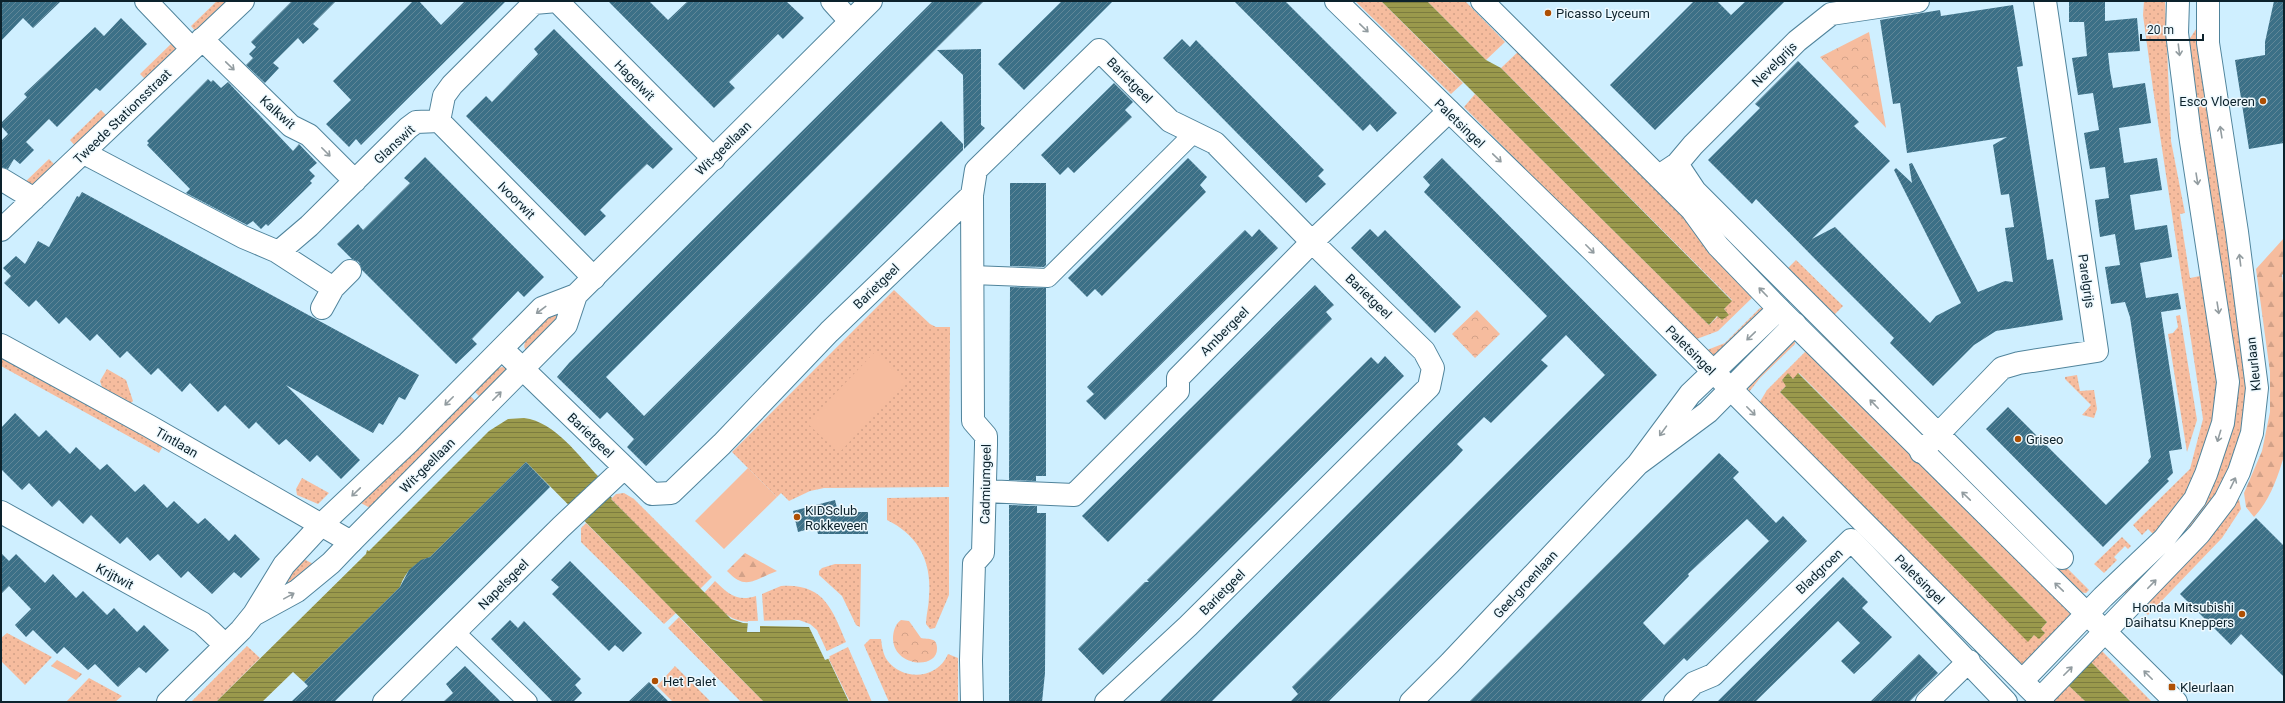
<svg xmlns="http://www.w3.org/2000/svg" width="2285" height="703" font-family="Roboto,sans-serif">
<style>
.grass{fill:url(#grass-dots);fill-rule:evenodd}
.forest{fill:url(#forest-firs)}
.park{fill:url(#park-crowns)}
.garden{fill:#f6bc9e}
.water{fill:url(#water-rules)}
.pier{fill:#cfefff}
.building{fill:url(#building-hatch);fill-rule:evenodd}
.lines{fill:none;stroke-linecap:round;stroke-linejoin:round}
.pedestrian-casing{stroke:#50849c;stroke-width:20}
.minor-casing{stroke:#50849c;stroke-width:24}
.tertiary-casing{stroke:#50849c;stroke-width:24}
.pedestrian{stroke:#fff;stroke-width:18}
.minor{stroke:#fff;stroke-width:22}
.tertiary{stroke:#fff;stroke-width:22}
.oneway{stroke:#929ca0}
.poi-dot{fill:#ae4f03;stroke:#eef9fe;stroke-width:1.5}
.labels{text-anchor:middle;stroke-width:3;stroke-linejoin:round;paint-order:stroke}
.poi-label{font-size:13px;fill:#0c222c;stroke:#eef9fe;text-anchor:start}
.street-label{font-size:13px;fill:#0c222c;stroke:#eef9fe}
</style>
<defs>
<pattern id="grass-dots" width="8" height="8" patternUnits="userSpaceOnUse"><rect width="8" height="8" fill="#f6bc9e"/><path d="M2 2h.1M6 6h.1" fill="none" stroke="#d2a188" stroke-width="1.8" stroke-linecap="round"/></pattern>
<pattern id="forest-firs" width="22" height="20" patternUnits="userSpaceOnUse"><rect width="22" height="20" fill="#f6bc9e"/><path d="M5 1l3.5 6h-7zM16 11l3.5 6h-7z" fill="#d2a188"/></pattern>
<pattern id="park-crowns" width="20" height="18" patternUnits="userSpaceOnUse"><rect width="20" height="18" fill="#f6bc9e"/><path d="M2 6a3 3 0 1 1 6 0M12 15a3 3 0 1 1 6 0" fill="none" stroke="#d2a188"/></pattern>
<pattern id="water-rules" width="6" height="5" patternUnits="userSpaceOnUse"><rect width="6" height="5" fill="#9a994c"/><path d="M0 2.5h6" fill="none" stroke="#7c7c3f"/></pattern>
<pattern id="building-hatch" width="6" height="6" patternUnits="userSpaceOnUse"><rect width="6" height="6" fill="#3c7087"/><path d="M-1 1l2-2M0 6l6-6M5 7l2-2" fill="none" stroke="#618798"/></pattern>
</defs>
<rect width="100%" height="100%" fill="#cfefff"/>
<path class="grass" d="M217 1H231L197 33 191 26Z
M1355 1H1381L1463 83 1451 94Z
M1427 1H1465L1505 42 1486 60Z
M2144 1H2165L2171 141 2185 213 2180 214 2190 278 2205 275 2220 375 2214 426 2194 484 2156 537 2148 529 2142 535 2133 525 2190 469 2203 419 2153 89 2143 15Z
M2198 26 2246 366 2244 421 2230 468 2213 504 2128 596 2122 589 2226 433 2187 43Z
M172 43 179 50 146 80 140 74Z
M1521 49 1683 211 1756 294 1718 331 1694 340 1464 107 1475 94 1709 325 1718 316 1722 320 1728 314 1724 309 1732 300 1501 68Z
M101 110 108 117 76 147 70 140Z
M49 159 56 166 30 190 24 183Z
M1796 260 1843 306 1833 316 1786 270Z
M894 290 930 324 936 327H950L949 487 824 488 810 491 789 501 781 493 777 497 732 452Z
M567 308 527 351C523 347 524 345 526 340 531 321 552 315 567 308Z
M1760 308H1762V312L1719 355H1712L1707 350 1725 343Z
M2180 315 2197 420 2187 452 2168 334 2173 333 2178 327 2176 316Z
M1825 333 1918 428 1913 433 1818 339Z
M1793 341 1795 342V344L1760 378 1749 392 1748 387Z
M1809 348 2068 609 2072 615 2024 668 1758 405 1767 390ZM1799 373 2047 622 2041 629 2045 633 2034 635 2028 641 1780 392 1787 385 1782 380 1788 374 1793 379Z
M1 356 163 446 159 453 1 366Z
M503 367 508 369 484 401 471 388 498 368Z
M107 369 126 380 133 401 131 403 102 387 100 381Z
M2077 375 2080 391 2094 390 2097 409 2094 418 2082 415 2091 405 2065 379V377Z
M467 392 479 405 374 510 357 501Z
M1940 449 2060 569 2065 566 2089 590 2086 593 2078 592 1938 454Z
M302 478 329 493 318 504 297 495 296 489Z
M624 493 634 499 712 577 700 589 611 499 616 494Z
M2238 494 2241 509 2222 538 2148 615 2138 607Z
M949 497V595L935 628 930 629 926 624C926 615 929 606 929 596 932 561 918 535 887 520V498Z
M586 523 676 613 664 624 581 542V528Z
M2122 537 2131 546 2128 549 2125 546 2114 557 2117 560 2104 573 2094 564Z
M300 557 317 566 285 590 279 587Z
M835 564H861L860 627 856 625 842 596 819 575V571L822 568Z
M715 581C728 594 737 602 756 596L758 622C728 623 724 612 704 593Z
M781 586C824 583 832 609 846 642L825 652 764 622 762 594Z
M679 617 764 702H741L668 628Z
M7 633 52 657 25 685 1 661V638Z
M870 639H881C882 647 883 654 887 660 903 682 938 679 948 654L958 658V702H889L864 645Z
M247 646 260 658 216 702H191Z
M848 647 872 702H850L828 657Z
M2102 651 2152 702H2131L2091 662Z
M675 666 711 702H673L657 686Z
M89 678 122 696 115 702H66Z
M2067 684 2086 702H2052Z"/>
<path class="forest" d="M2284 238V273L2282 275 2284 291V456C2277 479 2270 500 2254 517L2246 507 2244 493 2262 451 2270 412V372L2256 269Z
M745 553 777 571C753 580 746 591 727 571Z
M57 660 82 674 76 680 51 666Z"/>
<path class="park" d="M1869 32 1886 128 1820 57Z
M1477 310 1500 334 1475 358 1452 334Z
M901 620 909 621 921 638C924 639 929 638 933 640 936 641 937 645 937 648 938 670 894 667 893 639 893 632 895 624 901 620Z"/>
<path class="garden" d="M875 352 906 381 839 453 807 423Z
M748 468 777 497 724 549 695 521Z"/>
<path class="water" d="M1381 1H1427L1486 60 1501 68 1732 301 1724 309 1729 315 1722 320 1717 316 1709 325Z
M1788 373 1793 379 1798 373 2047 622 2041 629 2045 633 2039 639 2034 635 2028 642 1780 392 1786 386 1782 380Z
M524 418C556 422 578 456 599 477L595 481 612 498 611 499 731 619 743 623 809 626 815 631 849 702H764L526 462 430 557C415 563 405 571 400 587L304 682 293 672 262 702H216L366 554 367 550 369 551 489 431 508 419Z
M2091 662 2131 702H2086L2067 684Z"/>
<path class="pier" d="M799 620 810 624 817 630 830 658 825 660 809 627 760 626V632H747L748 621Z"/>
<path class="building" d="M1 1H61L33 28 23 18 1 41Z
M292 1H336L313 24 319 29 311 37 303 44 298 38 273 63 279 68 265 83 246 65 253 58 249 54 256 47 251 42Z
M413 1H419L441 25 465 1H506L361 145 356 139 349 147 326 124 351 100 333 81Z
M608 1H649L668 20 688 1H786L804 18 783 39 778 34 729 82 735 88 714 108Z
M933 1H984L606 377 644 416 941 121 963 144V150L646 466 627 447 634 439 607 412 600 419 557 377 569 363Z
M1062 1H1113L1024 90 998 64Z
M1234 1H1285L1397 113 1377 132 1370 124 1363 131Z
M1694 1H1717L1731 15 1746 1H1785L1655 130 1610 85Z
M2069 1H2105V21L2137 18 2140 51 2108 53 2110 71 2113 88 2145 83 2151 123 2119 128 2124 163 2157 158 2162 190 2130 195 2135 230 2167 225 2172 257 2140 263 2146 298 2178 293 2181 309 2161 312 2182 449 2169 451 2173 473 2167 479 2169 481 2103 547 1986 429 2008 407 2106 505 2149 462 2148 461 2151 457 2130 317 2125 302 2111 304 2105 267 2120 265 2115 234 2100 237 2095 200 2109 198 2105 167 2090 169 2084 133 2099 130 2093 93 2078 95 2072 58 2087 56 2084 22H2069Z
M2274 1H2284V143L2249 149 2235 60 2265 55V42Z
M2013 5 2023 66 2017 67 2044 238 2047 260 2053 259 2063 320 1996 331 1974 345 1933 386 1890 343 1894 338 1819 263 1756 199 1752 204 1708 160 1760 108 1755 104 1798 61 1859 122 1854 126 1890 161 1812 239 1835 227 1930 323 1936 316 1961 303 1894 170 1896 168 1912 183 1909 164 1912 163 1978 292 2005 281 2013 282 2005 228 2014 227 2009 194 2001 195 1993 145 2007 137 1907 153 1900 103 1893 104 1880 20 1940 10 1941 16Z
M121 18 147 44 100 91 96 88 57 127 49 119 26 142 34 150 20 164 14 159 8 169 1 167V141L8 134 1 126V123L27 97 24 94 95 27 104 36Z
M554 29 673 149 653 169 647 164 614 196 600 210 606 216 585 236 466 116 486 96 492 102 538 54 534 49Z
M1182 39 1190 47 1196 40 1324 170 1318 176 1326 184 1306 203 1163 58Z
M981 49V125L985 128 964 149 963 75 937 50Z
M208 79 211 82 213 80 221 88 228 82 293 151 299 144 317 163 309 170 315 176 310 181 312 183 268 226 266 224 261 229 253 221 247 225 186 193 190 189 147 145 149 143 147 141Z
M1114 83 1133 102 1125 110 1132 117 1074 173 1068 167 1060 175 1041 155Z
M425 157 544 277 524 297 518 291 472 339 477 344 456 364 362 270 359 262 352 259 337 244 358 224 363 230 410 183 404 178Z
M1188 158 1207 177 1200 185 1206 192 1102 296 1095 289 1087 297 1068 278Z
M1442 158 1657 375 1328 702H1290L1298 694 1292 687 1605 375 1566 335 1541 360 1548 366 1491 423 1484 417 1457 444 1463 450 1452 462 1211 702H1159L1547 316 1424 192 1430 185 1423 177Z
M1010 183H1046V265L1044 267 1010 266Z
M82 192 419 375 405 400 399 397 383 425 379 423 373 433 286 385 360 460 341 479 317 455 310 462 286 439 279 445 256 422 249 429 225 405 218 412 190 383 182 392 158 368 151 375 127 351 120 358 97 334 90 341 66 317 59 324 36 300 29 307 4 283 11 276 3 268 16 256 25 264 38 241 49 247 77 196 79 197Z
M1259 229 1278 248 1105 420 1086 401 1094 394 1087 387 1245 230 1252 237Z
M1370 229 1378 237 1385 230 1461 307 1435 333 1351 248Z
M1315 285 1334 305 1326 312 1332 319 1108 542 1082 516Z
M1010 287 1046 288V476H1036V481L1009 480Z
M1385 356 1404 376 1103 675 1078 649 1145 582H1149L1147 580 1371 357 1378 364Z
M15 413 39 437 46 430 70 454 76 447 100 470 107 464 135 492 144 484 167 508 174 501 198 524 205 518 229 541 235 534 260 559 241 578 234 572 212 594 188 571 181 578 158 554 150 561 127 537 120 544 91 515 83 524 59 500 52 507 29 483 22 490 1 469V428Z
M1719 453 1739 472 1733 478 1776 523 1783 516 1807 541 1687 661 1684 658 1640 702H1469ZM1747 519 1769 541 1664 645 1643 623 1689 576 1688 574Z
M526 462 550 487 334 702H291L308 686 304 682 400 587 409 570 421 560 430 557Z
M835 500 838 512H868V534H818L816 527 798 532 793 511Z
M1009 505 1037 506V513H1046L1045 673 1042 702H1009Z
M2256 518 2284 546V677L2241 634 2231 645 2180 594Z
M1 553 9 561 16 554 45 583 53 574 76 598 83 591 107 615 114 608 137 632 144 625 169 650 146 673 139 667 118 687 95 664 88 670 64 647 57 654 33 630 26 637 15 625 31 609 9 586 1 594Z
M570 561 642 633 623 652 615 645 609 651 552 594 559 587 551 580Z
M1843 577 1868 602 1862 608 1892 637 1870 659 1854 674 1841 661 1860 643 1838 621 1755 702H1717Z
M510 620 518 628 524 621 581 679 575 685 582 693 573 702H553L491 639Z
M1919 654 1938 673 1909 702H1870Z
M465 666 501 702H443L453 693 446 684Z
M649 682 669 702H628Z"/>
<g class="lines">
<g class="pedestrian-casing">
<path id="pedestrian" d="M972 275 1048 278 1194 133
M455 632 528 702"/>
</g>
<g class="minor-casing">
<path id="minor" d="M146 1 192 49
M557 1 714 159
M832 1 850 21
M202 39 291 126 309 135 355 181
M439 121 594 278
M84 153 243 237 276 251 282 249 309 226 408 128 416 122 439 121 444 96 452 85 534 3 557 1
M1677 164 1695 191 2062 558
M1665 172 1677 164 1693 145 1797 41 1831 14 1918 1
M1 179 34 199
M1 230 243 1
M276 251 333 288
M322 308 333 288 350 271
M1779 309 1690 394 1638 464 1708 412 1795 324
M502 349 652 494 671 493 722 444 829 332 972 195 976 170 1099 50 1170 121 1215 143 1312 242 1424 351 1433 368 1429 387 1188 626 1106 702
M1921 452 2002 368 2019 363 2097 351 2045 1
M985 491 1074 495 1178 391V378L1312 242 1449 111
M1 512 202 623 225 645
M255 614 297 591 331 563 351 542
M168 702 241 630 254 614 284 565 322 524
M384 702 561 527 624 468
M972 702 971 660 974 563 983 553 986 445V436L973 421 972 195
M1411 702 1450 663 1638 464
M1675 702 1694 683 1713 675 1851 540 2006 702
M1927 702 1969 661"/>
</g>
<g class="tertiary-casing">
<path id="tertiary" d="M1336 1 1593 251 2043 702
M1482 1 1692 210 1718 246 1779 309 2176 702
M1 345 149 426 351 542 566 325 576 295
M322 524 408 443 542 308 576 295 871 1
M2022 681 2103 597 2164 539 2195 499 2206 474 2223 423 2228 382 2190 135 2177 33 2178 1
M2040 699 2199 534 2225 500 2239 472 2252 433 2257 388 2237 232 2208 43V1"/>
</g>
<use href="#pedestrian" class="pedestrian"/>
<use href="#minor" class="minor"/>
<use href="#tertiary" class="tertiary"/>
</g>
<defs><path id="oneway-shaft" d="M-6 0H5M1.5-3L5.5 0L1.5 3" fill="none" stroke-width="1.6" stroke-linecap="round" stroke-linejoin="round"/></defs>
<g class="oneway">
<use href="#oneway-shaft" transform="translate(1364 28) rotate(44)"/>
<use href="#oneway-shaft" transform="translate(2179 50) rotate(83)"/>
<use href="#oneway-shaft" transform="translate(230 66) rotate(44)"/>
<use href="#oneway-shaft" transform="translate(2221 132) rotate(-99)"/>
<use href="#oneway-shaft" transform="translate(326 152) rotate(45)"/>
<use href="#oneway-shaft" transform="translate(1497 158) rotate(44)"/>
<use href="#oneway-shaft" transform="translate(2197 179) rotate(81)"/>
<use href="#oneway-shaft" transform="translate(1590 249) rotate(45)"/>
<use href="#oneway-shaft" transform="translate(2240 260) rotate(-97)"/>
<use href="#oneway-shaft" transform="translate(1763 292) rotate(-134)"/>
<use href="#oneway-shaft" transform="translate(2218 308) rotate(81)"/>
<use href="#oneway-shaft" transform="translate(541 310) rotate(143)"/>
<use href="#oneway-shaft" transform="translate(1751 336) rotate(136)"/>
<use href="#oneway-shaft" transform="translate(497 396) rotate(-45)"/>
<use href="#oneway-shaft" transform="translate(449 401) rotate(135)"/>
<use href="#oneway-shaft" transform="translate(1874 404) rotate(-134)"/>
<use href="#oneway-shaft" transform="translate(1751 411) rotate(45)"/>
<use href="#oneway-shaft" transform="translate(1663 431) rotate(126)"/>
<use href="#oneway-shaft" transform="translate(2219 436) rotate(107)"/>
<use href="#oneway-shaft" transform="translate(2233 483) rotate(-64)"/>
<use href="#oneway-shaft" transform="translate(356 492) rotate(136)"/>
<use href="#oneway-shaft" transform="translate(1966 496) rotate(-136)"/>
<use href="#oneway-shaft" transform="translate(2152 584) rotate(-46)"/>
<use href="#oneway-shaft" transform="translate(2059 587) rotate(-136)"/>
<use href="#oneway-shaft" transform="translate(289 596) rotate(-29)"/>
<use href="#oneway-shaft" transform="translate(2068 671) rotate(-45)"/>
<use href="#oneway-shaft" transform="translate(2148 675) rotate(-135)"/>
</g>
<g class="poi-dot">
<circle cx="1548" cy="13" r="4"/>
<circle cx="2263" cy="101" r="4"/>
<circle cx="2018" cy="439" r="4"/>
<circle cx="797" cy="517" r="4"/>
<circle cx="2242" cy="614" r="4"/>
<circle cx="655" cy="681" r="4"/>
<rect x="2168" y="683" width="8" height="8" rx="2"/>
</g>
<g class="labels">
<g class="poi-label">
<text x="1556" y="18">Picasso Lyceum</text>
<text x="2255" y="106" text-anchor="end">Esco Vloeren</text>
<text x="2026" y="444">Griseo</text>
<text x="805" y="515">KIDSclub<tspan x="805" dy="15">Rokkeveen</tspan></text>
<text x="2234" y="612" text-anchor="end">Honda Mitsubishi<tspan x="2234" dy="15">Daihatsu Kneppers</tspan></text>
<text x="663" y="686">Het Palet</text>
<text x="2180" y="692">Kleurlaan</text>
</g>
<g class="street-label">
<text transform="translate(1774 64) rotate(-45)" y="5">Nevelgrijs</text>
<text transform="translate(635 80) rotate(45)" y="5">Hagelwit</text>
<text transform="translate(1130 80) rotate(45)" y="5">Barietgeel</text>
<text transform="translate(278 112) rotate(42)" y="5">Kalkwit</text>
<text transform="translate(122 116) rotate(-44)" y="5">Tweede Stationsstraat</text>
<text transform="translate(1460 123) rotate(44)" y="5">Paletsingel</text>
<text transform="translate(394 144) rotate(-43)" y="5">Glanswit</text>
<text transform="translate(723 148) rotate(-44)" y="5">Wit-geellaan</text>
<text transform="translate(517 200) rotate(45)" y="5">Ivoorwit</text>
<text transform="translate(2087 281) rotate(82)" y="5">Parelgrijs</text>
<text transform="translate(876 286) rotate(-44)" y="5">Barietgeel</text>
<text transform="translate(1369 296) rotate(44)" y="5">Barietgeel</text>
<text transform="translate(1224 331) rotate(-45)" y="5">Ambergeel</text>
<text transform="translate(1691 350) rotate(45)" y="5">Paletsingel</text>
<text transform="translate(2253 364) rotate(-96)" y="5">Kleurlaan</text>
<text transform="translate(591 435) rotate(44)" y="5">Barietgeel</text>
<text transform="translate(177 442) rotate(30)" y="5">Tintlaan</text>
<text transform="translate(427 465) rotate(-45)" y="5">Wit-geellaan</text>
<text transform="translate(985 484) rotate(-89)" y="5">Cadmiumgeel</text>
<text transform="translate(1819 571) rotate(-44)" y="5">Bladgroen</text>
<text transform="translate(115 576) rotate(28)" y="5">Krijtwit</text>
<text transform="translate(1920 579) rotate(45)" y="5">Paletsingel</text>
<text transform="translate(503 584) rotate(-45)" y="5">Napelsgeel</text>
<text transform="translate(1525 584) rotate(-47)" y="5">Geel-groenlaan</text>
<text transform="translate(1222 592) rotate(-45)" y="5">Barietgeel</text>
</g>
</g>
<rect width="2285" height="703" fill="none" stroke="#0c222c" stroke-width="4"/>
<path d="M2141 34v6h62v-6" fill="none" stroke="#0c222c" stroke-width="2"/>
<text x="2147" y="34" font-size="12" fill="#0c222c" stroke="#eef9fe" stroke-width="3" paint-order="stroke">20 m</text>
</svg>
